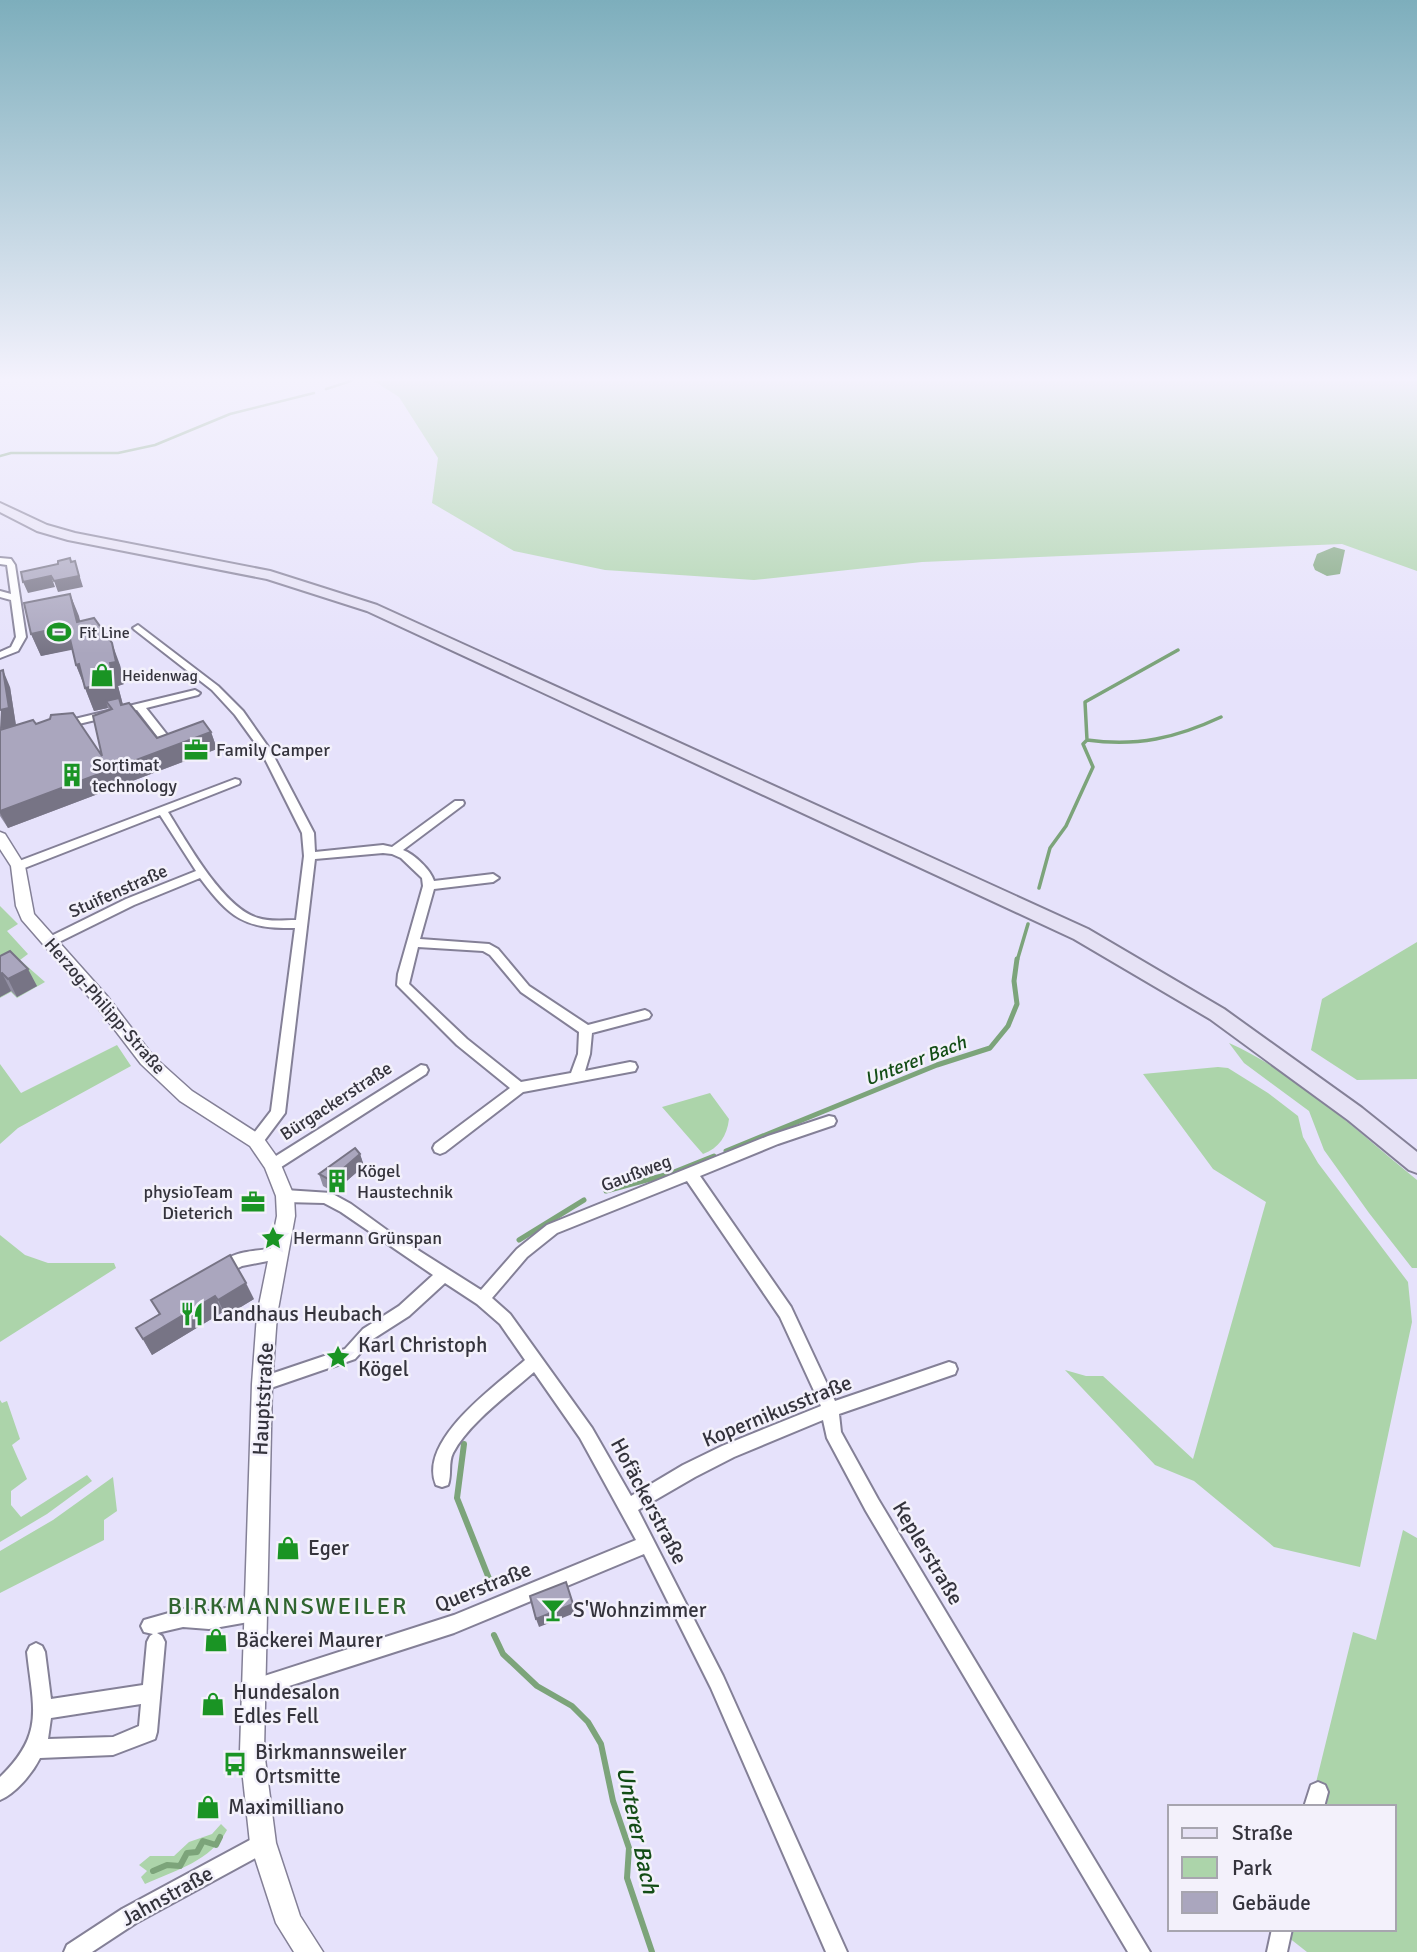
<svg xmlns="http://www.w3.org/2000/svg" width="1417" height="1952" font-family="Signika,sans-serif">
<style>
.green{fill:#acd4aa}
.water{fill:#7ca47a}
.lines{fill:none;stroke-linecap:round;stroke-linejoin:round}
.stream-far3{stroke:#7ca47a;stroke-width:2.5}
.stream-far2{stroke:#7ca47a;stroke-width:3.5}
.stream-far1{stroke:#7ca47a;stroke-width:5}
.stream{stroke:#7ca47a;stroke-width:6}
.minor-casing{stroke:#848097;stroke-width:4}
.tertiary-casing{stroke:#848097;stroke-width:3}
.secondary-casing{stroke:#848097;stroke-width:4}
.minor{fill:#fff;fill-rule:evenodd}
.tertiary{fill:#fff;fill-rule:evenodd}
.secondary{fill:#e6e2f5;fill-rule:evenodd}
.wall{fill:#928fa3}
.shaded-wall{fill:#777485}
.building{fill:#aaa6be;stroke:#777485;stroke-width:2}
.labels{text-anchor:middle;stroke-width:5;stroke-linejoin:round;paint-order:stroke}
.far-poi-label{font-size:16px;fill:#34333c;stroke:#f3f1fb;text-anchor:start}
.poi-label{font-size:18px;fill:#34333c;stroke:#f3f1fb;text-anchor:start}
.street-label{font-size:18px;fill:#34333c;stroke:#f3f1fb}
.water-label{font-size:19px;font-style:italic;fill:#134d16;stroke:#f3f1fb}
.near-poi-label{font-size:21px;fill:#34333c;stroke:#f3f1fb;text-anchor:start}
.near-street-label{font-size:21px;fill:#34333c;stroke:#f3f1fb}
.near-water-label{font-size:23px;font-style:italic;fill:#134d16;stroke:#f3f1fb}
.near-quarter-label{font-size:24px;letter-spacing:2px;fill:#306530;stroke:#f3f1fb}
</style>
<rect width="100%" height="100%" fill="#e6e2fb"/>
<path class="green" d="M374 381H1417V571L1342 544 922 562 754 580 605 570 514 551 432 503 438 458 399 397Z
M0 906 18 924 7 931 28 954 20 960 45 982 17 998 11 992 0 998Z
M1417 942V1079L1357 1080 1311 1050 1322 999Z
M1229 1043C1297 1073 1359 1133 1417 1180V1268H1412L1369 1213 1324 1150 1309 1111 1244 1063Z
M117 1045 131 1066 18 1128 0 1144V1064L21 1093Z
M1218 1067 1228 1068 1268 1093 1298 1116 1303 1137 1318 1163 1408 1282 1412 1322 1360 1567 1274 1547 1194 1481 1155 1465 1065 1370 1086 1376H1103L1193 1459 1266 1202 1213 1169 1143 1074Z
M710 1093 729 1119C727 1136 719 1148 703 1154L662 1107Z
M0 1235 25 1255 48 1263H114L116 1268 0 1342Z
M0 1400 2 1403 7 1401 20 1439 12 1445 27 1479 11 1491V1505L21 1517 87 1475 92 1481 47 1514 0 1542Z
M113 1477 117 1511 104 1520V1540L0 1593V1551L53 1520Z
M1403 1530 1417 1538V1952H1307L1279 1930 1394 1929V1807H1310L1353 1632 1376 1640Z
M221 1824 227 1830C211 1861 176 1870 145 1884L141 1877 147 1871 139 1865 150 1856H174L189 1842 212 1834Z"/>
<path class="water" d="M1334 547 1345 550 1340 574 1327 576 1315 570 1313 565 1317 554Z"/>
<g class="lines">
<path class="stream-far3" d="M326 389 351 381
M0 456 11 453H118L155 445 230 414 314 393"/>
<path class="stream-far2" d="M1087 740C1137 747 1176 738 1221 717
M1039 888 1050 848 1066 826 1093 767 1083 744 1087 740 1085 702 1178 650
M1017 961 1028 924"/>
<path class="stream-far1" d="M726 1151 937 1065 990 1048 1008 1026 1017 1004 1014 981 1017 959
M606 1191 669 1174 714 1156
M519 1240 584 1200"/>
<path class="stream" d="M464 1444 457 1498 490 1581
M494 1635 503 1654 537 1686 572 1706 588 1722 601 1744 613 1801 629 1848 627 1878 652 1952
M153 1871 167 1865 180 1866 187 1853 197 1852 203 1841 216 1845 220 1837"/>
<g class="minor-casing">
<path id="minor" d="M0 558 11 559 15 565 26 637 18 651 0 658V652L11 647 16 637 11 600 0 597V591L11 594 7 565 0 564Z
M138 625 218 686 243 711 271 751 314 833 315 852 383 845 392 847 455 801H463L464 803 463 805 403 850C414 854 431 870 434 881L493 874 499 878 493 882 434 889 420 939 489 944 498 949 529 986 588 1025 645 1010 649 1012 651 1015 649 1018 592 1033 590 1054 585 1071 630 1062 635 1063 637 1067 635 1071 523 1092 445 1152 440 1154 435 1152 433 1148 435 1144 510 1088 457 1045 397 985 398 974 423 886 422 878 401 858 392 854 383 853 315 859 285 1113 261 1145 256 1146 251 1145 249 1141 251 1137 271 1111 295 928C244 929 230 918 200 878L134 905 53 945H45L43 942 45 939 126 899 196 871 160 815 22 869H14L12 866 14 863 235 779 239 780 240 782 239 784 168 812C187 842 223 908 258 918 270 922 284 920 296 920L304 856 302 833 261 751 235 715 212 690 135 630 133 628ZM418 947 483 951 490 955 521 992 579 1032 578 1054 571 1073 521 1082 467 1039 409 984Z
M195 690 200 693 198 695 146 708 172 741V745H164L137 710 62 728 57 725 58 723Z
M421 1065 426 1066 428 1070 426 1074 278 1169 273 1171 268 1169 266 1165 268 1161Z
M829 1116 834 1117 836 1121 834 1125 778 1144 700 1176 791 1307 835 1401 949 1362 955 1364 957 1369 955 1374 839 1414 841 1432 878 1499 1150 1952H1128L866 1511 827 1438 823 1420 734 1457 695 1477 638 1510 723 1676 847 1952H826L711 1688 644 1554 454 1633 252 1698 245 1696 243 1689 245 1682 252 1680 454 1615 636 1540 580 1438 534 1372C508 1395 469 1423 453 1453 448 1463 452 1474 448 1485L442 1487 436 1485C417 1440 497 1385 525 1360L500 1324 477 1304 445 1283 409 1316 373 1339 355 1359 262 1391 256 1389 254 1384 256 1379 345 1349 363 1329 399 1306 433 1275 341 1212 324 1203 285 1202 280 1200 278 1196 280 1192 285 1190 331 1193 351 1204 391 1233 481 1290 517 1249 547 1225 768 1136ZM687 1181 780 1317 821 1406 722 1446 683 1465 631 1496 592 1428 510 1314 492 1298 527 1257 557 1233Z
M278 1248 283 1250 285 1254 283 1258 242 1266 222 1276 217 1275 215 1270C226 1250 258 1251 278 1248Z
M254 1603 260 1606 263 1612 260 1618 254 1621 209 1629 183 1627 157 1633 162 1636 165 1642 157 1732 155 1739 113 1755 40 1758C32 1774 16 1793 0 1800V1777C45 1734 33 1708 27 1652L30 1646 36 1643 42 1646 45 1652 51 1699 143 1685 147 1642 150 1636 153 1634 144 1632 141 1626 144 1620 183 1609 209 1611ZM141 1704 139 1726 113 1737 48 1739 51 1718Z
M1318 1782 1325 1785 1328 1792 1324 1807H1304L1311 1785Z
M263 1833 270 1836 273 1843 270 1850 136 1923 92 1952H64L67 1945 122 1909Z
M1272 1929H1292L1287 1952H1267Z"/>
</g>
<g class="tertiary-casing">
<path id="tertiary" d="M0 832 5 834 25 866 34 914 107 996 153 1056 192 1091 262 1136 279 1160 294 1196 295 1216 277 1315 272 1384 264 1751 276 1843 300 1916 323 1952H294L276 1923 250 1843 240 1751 252 1384 257 1315 277 1216 276 1196 265 1168 250 1146 180 1101 141 1064 95 1004 22 920 16 906 11 866 0 849Z"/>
</g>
<g class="secondary-casing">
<path id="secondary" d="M0 503 47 525 75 533 270 571 377 605 1088 929 1224 1009 1362 1108 1417 1152V1173L1409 1170 1348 1120 1210 1019 1074 939 367 611 267 579 68 540 37 531 0 512Z"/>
</g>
<use href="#minor" class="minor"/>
<use href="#tertiary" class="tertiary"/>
<use href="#secondary" class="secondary"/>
</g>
<path class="wall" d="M70 594 80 621 120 665 124 684 118 686 123 705 157 738 211 732 217 749 8 828 0 816V730L10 687 16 725 36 724 102 756 109 710 108 708 94 711 76 665 72 649 41 656 31 634Z
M0 956 37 986 17 997 11 991 0 997Z
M360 1154 364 1166 334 1192 323 1186 319 1174Z
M254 1299 226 1316 223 1312 152 1355 136 1328 159 1314 151 1300Z"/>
<path class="shaded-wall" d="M75 561 83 587 58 592 54 581Z
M51 576 55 587 28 593 23 582Z
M70 594 79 616 85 644 77 622Z
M67 626 76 649 41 656 31 634Z
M112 643 120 665 124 684 118 686 123 705 106 701 108 708 94 711 85 688 110 663Z
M79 664 85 687 76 665Z
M3 670 10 687 16 726 0 729Z
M211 732 217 749 8 828 0 813V811Z
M28 969 37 986 17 997 8 979Z
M2 973 11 991 0 997V974Z
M360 1154 364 1166 334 1192 330 1180Z
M246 1283 254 1299 226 1316 218 1300Z
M215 1296 223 1312 152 1355 143 1339Z
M573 1604 575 1613 539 1627 536 1619Z"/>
<path class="building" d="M70 558 71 562 75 561 79 576 54 581 51 576 23 582 21 572 58 564V561Z
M70 594 77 622 94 618 112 643 116 662 110 663 114 682 85 688 79 664 76 665 67 626 31 634 24 603Z
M3 670 9 708 0 710V671Z
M119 698 121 705 129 703 157 738 203 721 211 732 0 811V730L33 720 36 724 50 719 51 715 73 713 102 756 93 716 112 709 106 701Z
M10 951 28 969 8 979 2 973 0 974V956Z
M355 1148 360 1154 330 1180 319 1174Z
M230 1255 246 1283 218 1300 215 1296 143 1339 136 1328 160 1314 151 1300Z
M566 1582 573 1604 536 1619 530 1596Z"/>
<linearGradient id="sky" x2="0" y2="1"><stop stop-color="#7daebc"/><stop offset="0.58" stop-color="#f4f2fd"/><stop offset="1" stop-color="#f4f2fd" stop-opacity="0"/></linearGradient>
<rect width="1417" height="654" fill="url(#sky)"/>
<defs>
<g id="stadium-bare" transform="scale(1.89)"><path d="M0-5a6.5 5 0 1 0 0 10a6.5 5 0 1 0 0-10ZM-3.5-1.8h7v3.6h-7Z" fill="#1a9424" stroke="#f3f1fb" stroke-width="2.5" paint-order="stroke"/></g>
<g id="shop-bare" transform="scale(1.89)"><path d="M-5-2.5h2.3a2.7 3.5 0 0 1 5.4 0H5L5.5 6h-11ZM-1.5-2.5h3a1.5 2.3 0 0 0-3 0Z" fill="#1a9424" stroke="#f3f1fb" stroke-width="2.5" paint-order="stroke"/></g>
<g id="office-bare" transform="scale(1.89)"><path d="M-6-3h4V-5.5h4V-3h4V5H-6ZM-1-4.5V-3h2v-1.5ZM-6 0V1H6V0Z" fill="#1a9424" stroke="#f3f1fb" stroke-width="2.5" paint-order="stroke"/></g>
<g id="building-bare" transform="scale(1.89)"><path d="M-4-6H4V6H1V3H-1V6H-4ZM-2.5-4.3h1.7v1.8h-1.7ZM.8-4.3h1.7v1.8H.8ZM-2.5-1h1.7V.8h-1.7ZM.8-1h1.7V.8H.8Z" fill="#1a9424" stroke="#f3f1fb" stroke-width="2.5" paint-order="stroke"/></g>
<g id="sight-bare" transform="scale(1.89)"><path d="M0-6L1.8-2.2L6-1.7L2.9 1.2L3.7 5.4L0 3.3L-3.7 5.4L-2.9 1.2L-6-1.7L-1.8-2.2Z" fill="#1a9424" stroke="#f3f1fb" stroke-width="2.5" paint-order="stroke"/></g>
<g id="restaurant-bare" transform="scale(1.89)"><path d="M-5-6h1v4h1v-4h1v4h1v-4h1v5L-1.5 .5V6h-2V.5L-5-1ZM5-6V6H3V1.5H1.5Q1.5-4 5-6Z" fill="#1a9424" stroke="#f3f1fb" stroke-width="2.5" paint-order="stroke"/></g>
<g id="bar-bare" transform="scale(1.89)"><path d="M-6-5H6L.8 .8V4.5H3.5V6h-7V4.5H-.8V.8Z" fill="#1a9424" stroke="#f3f1fb" stroke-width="2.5" paint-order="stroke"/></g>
<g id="bus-bare" transform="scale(1.89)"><path d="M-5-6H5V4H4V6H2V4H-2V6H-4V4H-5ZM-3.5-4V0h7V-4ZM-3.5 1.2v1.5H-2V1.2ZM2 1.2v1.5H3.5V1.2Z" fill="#1a9424" stroke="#f3f1fb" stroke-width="2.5" paint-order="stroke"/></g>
</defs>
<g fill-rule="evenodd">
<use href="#stadium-bare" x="59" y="632"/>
<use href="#shop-bare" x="102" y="675"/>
<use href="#office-bare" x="196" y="750"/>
<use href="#building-bare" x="72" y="775"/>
<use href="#building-bare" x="337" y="1181"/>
<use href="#office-bare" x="253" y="1202"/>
<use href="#sight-bare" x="273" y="1238"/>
<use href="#restaurant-bare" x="192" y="1314"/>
<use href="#sight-bare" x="338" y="1357"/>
<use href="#shop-bare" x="288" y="1548"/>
<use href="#bar-bare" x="553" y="1610"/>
<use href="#shop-bare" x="216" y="1640"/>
<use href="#shop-bare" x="213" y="1704"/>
<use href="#bus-bare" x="235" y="1764"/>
<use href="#shop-bare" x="208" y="1807"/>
</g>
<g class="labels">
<g class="far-poi-label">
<text x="79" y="638">Fit Line</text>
<text x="122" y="681">Heidenwag</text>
</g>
<g class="poi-label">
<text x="216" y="756">Family Camper</text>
<text x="92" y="771">Sortimat<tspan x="92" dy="21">technology</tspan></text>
<text x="357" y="1177">Kögel<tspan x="357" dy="21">Haustechnik</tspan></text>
<text x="233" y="1198" text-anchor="end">physioTeam<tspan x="233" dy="21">Dieterich</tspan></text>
<text x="293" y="1244">Hermann Grünspan</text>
</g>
<g class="street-label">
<text transform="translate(118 891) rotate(-24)" y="6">Stuifenstraße</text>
<text transform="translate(105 1006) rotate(49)" y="6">Herzog-Philipp-Straße</text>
<text transform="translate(336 1101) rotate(-33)" y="6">Bürgackerstraße</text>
<text transform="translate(636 1173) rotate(-21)" y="6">Gaußweg</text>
</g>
<g class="water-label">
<text transform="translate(915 1060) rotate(-21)" y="7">Unterer Bach</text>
</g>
<g class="near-poi-label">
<text x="212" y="1321">Landhaus Heubach</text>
<text x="358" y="1352">Karl Christoph<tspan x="358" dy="24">Kögel</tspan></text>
<text x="308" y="1555">Eger</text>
<text x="573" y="1617">S'Wohnzimmer</text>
<text x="236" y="1647">Bäckerei Maurer</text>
<text x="233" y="1699">Hundesalon<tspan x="233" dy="24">Edles Fell</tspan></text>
<text x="255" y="1759">Birkmannsweiler<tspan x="255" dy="24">Ortsmitte</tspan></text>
<text x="228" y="1814">Maximilliano</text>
</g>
<g class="near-street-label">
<text transform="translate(263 1399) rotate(-87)" y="7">Hauptstraße</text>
<text transform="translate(777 1411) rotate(-22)" y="7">Kopernikusstraße</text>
<text transform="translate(649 1501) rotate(62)" y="7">Hofäckerstraße</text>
<text transform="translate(928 1553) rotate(59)" y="7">Keplerstraße</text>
<text transform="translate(483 1587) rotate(-22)" y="7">Querstraße</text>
<text transform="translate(167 1896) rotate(-29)" y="7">Jahnstraße</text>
</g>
<g class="near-water-label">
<text transform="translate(638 1830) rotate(78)" y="8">Unterer Bach</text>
</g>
<g class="near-quarter-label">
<text x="288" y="1614">BIRKMANNSWEILER</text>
</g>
</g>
<rect x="1168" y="1805" width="228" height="126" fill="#f3f1fb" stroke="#a7a5af" stroke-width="2"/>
<rect x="1182" y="1828" width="35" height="10" fill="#e6e2f5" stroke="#a7a5af" stroke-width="2"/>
<text x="1232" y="1840" font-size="21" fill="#34333c">Straße</text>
<rect x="1182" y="1857" width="35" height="21" fill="#acd4aa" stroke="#a7a5af" stroke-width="2"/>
<text x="1232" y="1875" font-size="21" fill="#34333c">Park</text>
<rect x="1182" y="1892" width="35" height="21" fill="#aaa6be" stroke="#a7a5af" stroke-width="2"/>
<text x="1232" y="1910" font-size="21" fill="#34333c">Gebäude</text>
</svg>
